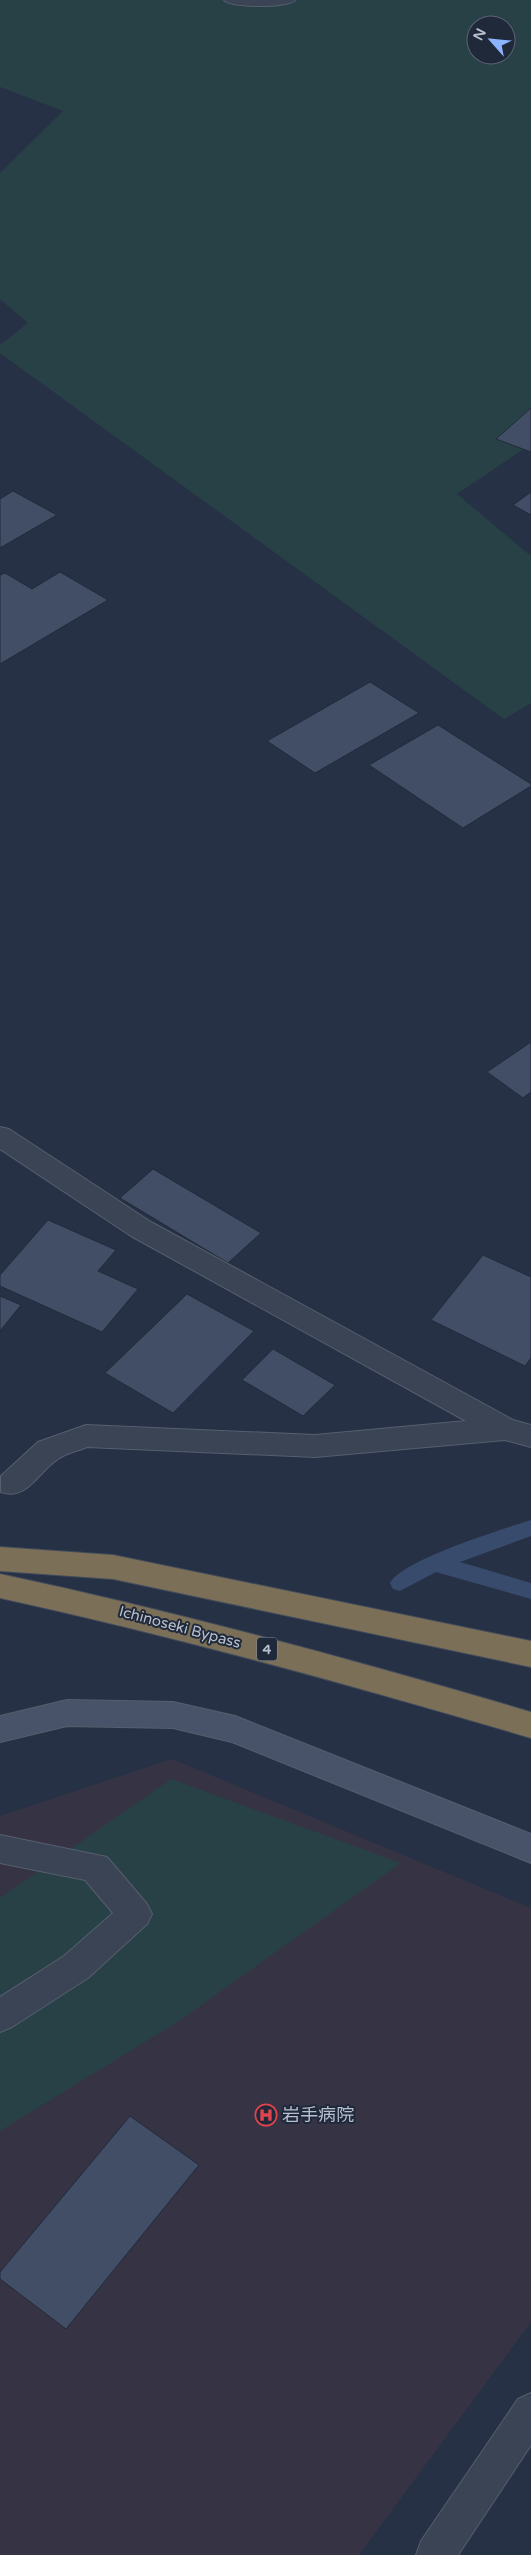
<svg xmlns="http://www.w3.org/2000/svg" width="531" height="2555" font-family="'Varela Round','Noto Sans JP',sans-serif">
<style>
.medical{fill:#363345}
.green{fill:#284146;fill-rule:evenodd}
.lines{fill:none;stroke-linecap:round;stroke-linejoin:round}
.stream{fill:#394b6d;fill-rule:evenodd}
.building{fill:#424e65;stroke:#212b3c}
.street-casing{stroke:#565f6f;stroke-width:2}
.secondary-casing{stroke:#565f6f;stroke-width:2}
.highway-casing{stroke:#424c5c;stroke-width:2}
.street{fill:#3a4455;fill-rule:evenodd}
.secondary{fill:#485268;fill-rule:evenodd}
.highway{fill:#7b6f57;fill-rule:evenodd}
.labels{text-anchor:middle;stroke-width:4;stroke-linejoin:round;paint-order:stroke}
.shield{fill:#1f293a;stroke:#8a92a2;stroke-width:1}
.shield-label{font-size:14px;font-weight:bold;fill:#b8bfce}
.street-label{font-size:15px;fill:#b8bfce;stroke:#1f293a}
.near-poi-label{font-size:18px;fill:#b8bfce;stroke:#1f293a;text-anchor:start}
</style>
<rect width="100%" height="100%" fill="#263145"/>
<path class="medical" d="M172 1759 531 1908V2322L359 2555H0V1816Z"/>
<path class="green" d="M0 0H531V444L457 494 531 556V703L504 719 0 353V345L28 323 0 299V173L63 111 0 87ZM476 25H506V55H476Z
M171 1779 401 1863 179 2021 0 2131V1898Z"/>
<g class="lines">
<path class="stream" d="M531 1520V1536L460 1562 531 1583V1599L436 1572 400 1591 393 1589 390 1583C402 1560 503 1529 531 1520Z"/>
</g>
<path class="building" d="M531 408V452L496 439Z
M13 491 57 515 0 548V499Z
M531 492V515L513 505Z
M60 572 108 600 0 664V575L5 573 32 589Z
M370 682 419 713 315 773 267 741Z
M438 725 531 784V786L463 828 369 765Z
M531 1042V1092L523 1098 487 1072Z
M153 1169 261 1233 228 1263 120 1198Z
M48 1220 116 1250 98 1271 138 1289 102 1332 0 1286V1275Z
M483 1255 531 1277V1358L525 1366 431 1320Z
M187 1294 254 1331 173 1413 105 1373Z
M0 1296 21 1305 0 1331Z
M273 1349 335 1385 303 1416 242 1380Z
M130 2116 199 2165 66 2329 0 2279V2272Z"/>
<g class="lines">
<g class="street-casing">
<path id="street" d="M224 0H295C290 8 229 8 224 0Z
M0 1127 9 1129 151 1222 513 1420 531 1425V1447L505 1440 315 1457 87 1447C78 1451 66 1453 58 1459 38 1472 27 1501 1 1492V1476L38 1442 86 1425 315 1435 466 1421 131 1236 0 1149Z
M0 1835 107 1857 147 1904 152 1914 147 1924 88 1978 12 2027 0 2032V1997L64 1956 113 1913 85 1880 0 1863Z
M531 2393V2445L458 2555H416L421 2541 518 2399Z"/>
</g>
<g class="secondary-casing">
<path id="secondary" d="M67 1700 173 1702 235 1716 531 1834V1863L232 1742 173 1728 67 1726 0 1742V1716Z"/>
</g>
<g class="highway-casing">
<path id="highway" d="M0 1547 113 1555 531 1641V1667L113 1579 0 1571Z
M0 1574C179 1612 355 1660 531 1712V1738C355 1686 179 1637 0 1598Z"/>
</g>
<use href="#street" class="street"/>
<use href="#secondary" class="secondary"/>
<use href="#highway" class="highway"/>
</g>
<defs>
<g id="hospital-ring" transform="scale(1.125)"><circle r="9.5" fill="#1f293a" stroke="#e0444e" stroke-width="1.5"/><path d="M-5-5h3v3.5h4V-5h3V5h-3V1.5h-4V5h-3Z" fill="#e0444e"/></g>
</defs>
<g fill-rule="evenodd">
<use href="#hospital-ring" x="266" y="2115"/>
</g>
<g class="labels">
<rect class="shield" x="257" y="1637.5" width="20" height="23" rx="4"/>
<g class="shield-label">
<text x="267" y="1654">4</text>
</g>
<g class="street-label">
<text transform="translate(180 1627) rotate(15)" y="5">Ichinoseki Bypass</text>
</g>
<g class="near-poi-label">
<text x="282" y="2121">岩手病院</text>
</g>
</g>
<g transform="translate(491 40) rotate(297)"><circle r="24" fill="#1f293a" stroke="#5c6575"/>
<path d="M0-4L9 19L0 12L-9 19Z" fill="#8db2fe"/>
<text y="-8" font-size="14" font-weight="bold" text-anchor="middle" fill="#b8bfce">N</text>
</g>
</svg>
